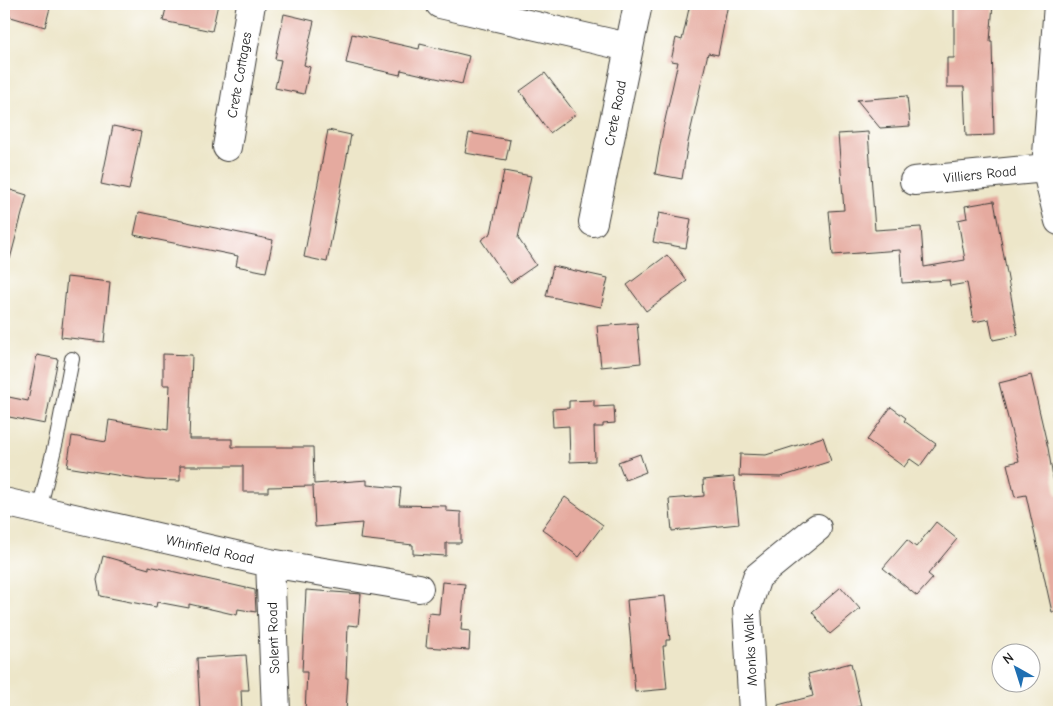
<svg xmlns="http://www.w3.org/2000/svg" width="1063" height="716" font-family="'Comic Neue',sans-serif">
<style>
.building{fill:#e5aa9f}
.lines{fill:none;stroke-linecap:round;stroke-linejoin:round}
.lane-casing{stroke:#3b3a36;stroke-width:16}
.street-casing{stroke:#3b3a36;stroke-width:30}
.lane{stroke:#fff;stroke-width:14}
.street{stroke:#fff;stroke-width:28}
.labels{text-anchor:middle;stroke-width:4;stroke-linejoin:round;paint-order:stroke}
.street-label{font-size:14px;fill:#1c1c1c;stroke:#fff}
</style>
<rect width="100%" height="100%" fill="#fff"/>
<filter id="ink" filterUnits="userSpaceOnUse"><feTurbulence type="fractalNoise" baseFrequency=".02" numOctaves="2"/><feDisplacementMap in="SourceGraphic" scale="10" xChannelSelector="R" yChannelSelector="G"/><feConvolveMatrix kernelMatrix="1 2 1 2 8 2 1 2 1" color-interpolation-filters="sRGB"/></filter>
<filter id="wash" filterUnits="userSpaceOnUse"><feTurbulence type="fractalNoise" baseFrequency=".0096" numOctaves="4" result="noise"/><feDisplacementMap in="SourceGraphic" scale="20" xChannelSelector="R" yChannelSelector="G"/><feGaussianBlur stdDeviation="1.12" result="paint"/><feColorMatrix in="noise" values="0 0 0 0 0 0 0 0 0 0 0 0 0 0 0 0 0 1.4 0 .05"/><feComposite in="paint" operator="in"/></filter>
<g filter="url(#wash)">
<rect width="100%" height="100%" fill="#ede6c9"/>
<g id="blocks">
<path class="building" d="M4 4H51L45 27 4 15Z
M167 4H218L212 31 163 21Z
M690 4H728L718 55 708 53 688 142 682 179 655 174 663 129 678 62 671 61 676 38 682 40Z
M954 4H993L990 41H992L994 135 966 136 964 87H947V58H954Z
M284 14 314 21 304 65 310 67 304 94 275 88 281 60 275 59Z
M352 34 419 49 420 44 469 56 462 84 401 70 400 75 346 63Z
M545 73 576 114 550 133 520 91Z
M907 96 910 126 880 128 857 100Z
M113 126 141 132 129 190 101 184Z
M328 130 351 135 327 262 304 257Z
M868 132 875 230 921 227 924 267 965 260 958 220 967 218 965 206 994 201 1018 335 993 340 989 319 974 322 967 283 950 286 949 280 902 283 900 250 833 255 829 211 844 210 838 134Z
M469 133 510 140 506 160 465 153Z
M504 171 531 176 518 238 536 265 510 283 481 240 491 233Z
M4 188 27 195 10 259 4 258Z
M139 212 273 240 266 272 236 266 238 256 134 235Z
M659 213 691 219 686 248 653 242Z
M667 255 687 281 646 311 627 285Z
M553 266 608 278 601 307 546 296Z
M67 277 110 282 104 342 61 337Z
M637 323 641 363 601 367 597 326Z
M163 354 192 355 189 439H232V447H313L314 484 367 480V485L401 488 399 505 446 506V511L461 512V543H446V556L413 554V545L360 539 362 523 315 527 313 486 268 487V492H243V466H180V481L147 480 67 467 72 436 106 442 109 420 168 430 170 385H163Z
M37 355 58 359 45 424 4 416V396L28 401Z
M1031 375 1048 448 1056 495 1059 494V611L1052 612 1026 495 1015 497 1007 464 1019 461 999 383Z
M594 400V407L614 406 615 423 603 424V427H594L595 461 570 462 569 426 553 427 552 409 569 408V401Z
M891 407 906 418 904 421 936 444 920 466 910 459 904 467 867 440Z
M823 437 831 461 781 477 739 476 740 454 766 455Z
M640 454 646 472 625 480 618 462Z
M734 477 739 524 672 531 669 499 704 496 703 480Z
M565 497 603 525 579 557 542 529Z
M936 522 957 539 928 574 933 578 917 596 883 568 907 540 916 547Z
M103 556 149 569V566L255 590 256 612 238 609 237 615 189 604V608L157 602 156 607 100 596 97 580Z
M442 582 465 584 461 630 470 631 469 650 426 647 429 613 439 614Z
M841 587 860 609 830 634 812 612Z
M306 590 361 594 358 626 348 625 346 678H348L346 712H305L307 672H302Z
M665 596 670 640H666V646H663L667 689 635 692 627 600Z
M246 655 249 690H241L242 712H200L197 658Z
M851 663 861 706 834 712H779L778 705 813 696 808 674Z"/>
</g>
</g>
<g filter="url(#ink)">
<use href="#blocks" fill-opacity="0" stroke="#3b3a36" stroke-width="1"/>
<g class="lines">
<g class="lane-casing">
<path id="lane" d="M39 510 57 437 72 359"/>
</g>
<g class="street-casing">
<path id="street" d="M440 4 628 47
M1058 4 1046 168 1059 221
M227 147 251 4
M914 181 1046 168
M593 222 638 4
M4 502 270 563 419 588
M270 563 276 712
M753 712 747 608 757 577 817 528"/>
</g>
<use href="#lane" class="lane"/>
<use href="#street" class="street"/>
</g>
</g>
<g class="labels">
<g class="street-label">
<text transform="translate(239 75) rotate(-80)" y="5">Crete Cottages</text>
<text transform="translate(615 113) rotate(-79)" y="5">Crete Road</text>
<text transform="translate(980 174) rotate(-6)" y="5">Villiers Road</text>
<text transform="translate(210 549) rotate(13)" y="5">Whinfield Road</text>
<text transform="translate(273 638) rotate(-92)" y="5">Solent Road</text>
<text transform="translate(750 650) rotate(-93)" y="5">Monks Walk</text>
</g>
</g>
<rect width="1063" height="716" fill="none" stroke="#fff" stroke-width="20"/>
<g transform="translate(1016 668) rotate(321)"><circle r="24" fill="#ffffff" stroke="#a4a4a4"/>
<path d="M0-4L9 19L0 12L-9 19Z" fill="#1f6fb2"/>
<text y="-8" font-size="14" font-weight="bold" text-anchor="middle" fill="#1c1c1c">N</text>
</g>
</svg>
